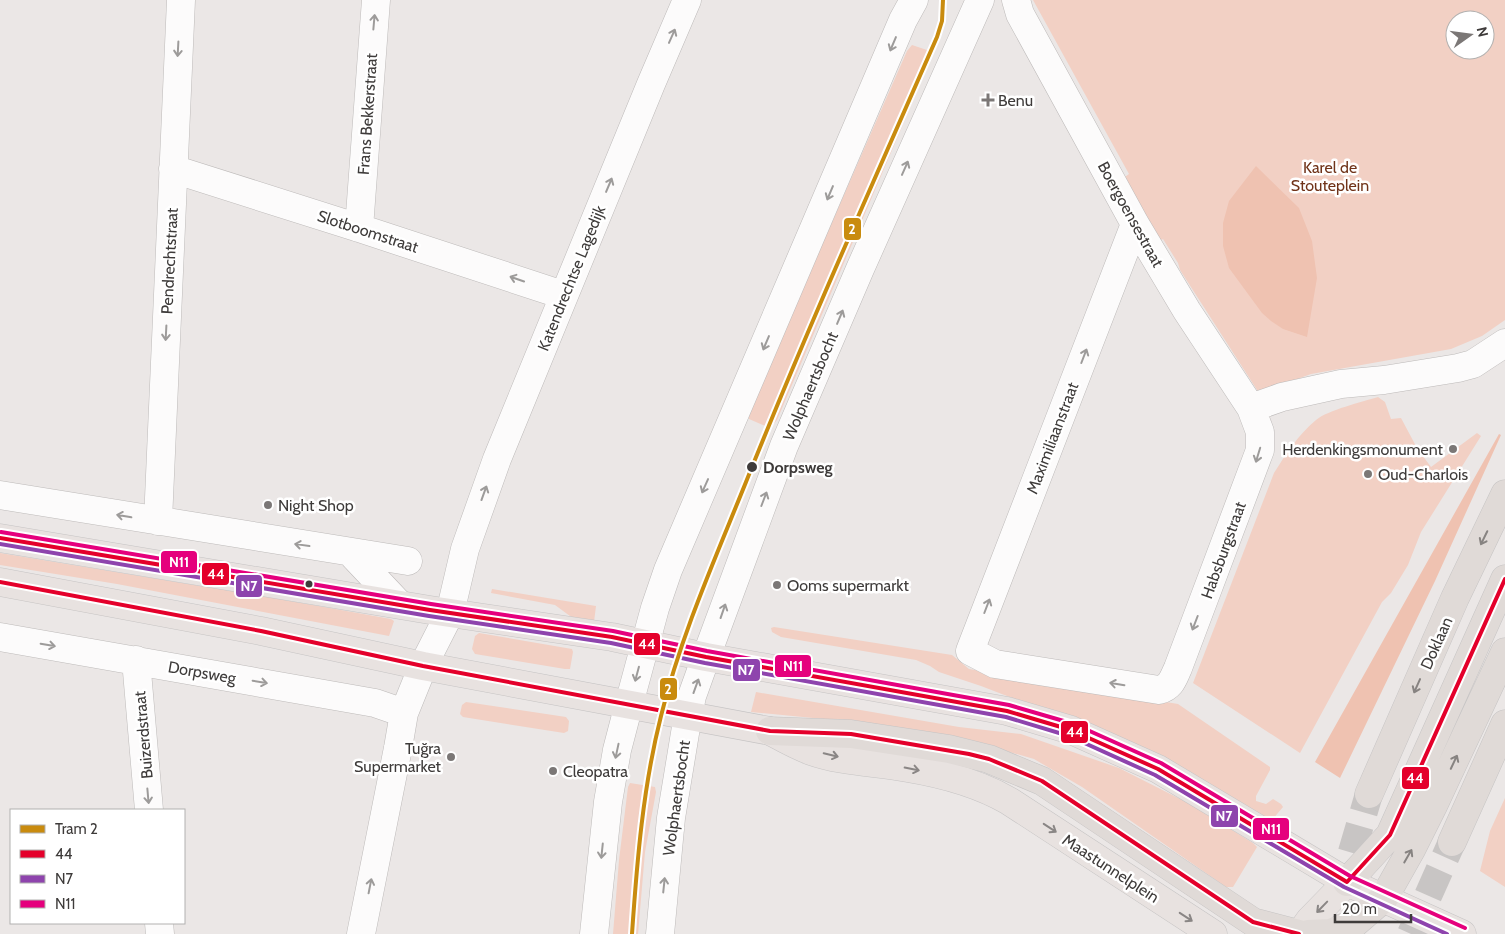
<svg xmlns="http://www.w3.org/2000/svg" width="1505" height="934" font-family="Cabin,sans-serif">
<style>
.green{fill:#f2d0c4;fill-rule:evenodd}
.forest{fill:#efc2b1}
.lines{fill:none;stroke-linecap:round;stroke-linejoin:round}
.trunk-tunnel{stroke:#c8c5c4;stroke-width:28;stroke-dasharray:28 14;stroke-linecap:butt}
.minor-casing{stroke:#bdbab9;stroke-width:29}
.tertiary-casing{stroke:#bdbab9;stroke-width:29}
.primary-casing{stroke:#c6c4c4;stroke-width:29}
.trunk-casing{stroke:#c6c4c4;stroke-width:29}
.minor{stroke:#fcfbfb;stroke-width:28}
.tertiary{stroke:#fcfbfb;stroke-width:28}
.primary{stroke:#e8e2e0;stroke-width:28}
.trunk{stroke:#e0dad7;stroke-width:28}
.bus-1-casing{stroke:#fff;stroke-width:8}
.bus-2-casing{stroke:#fff;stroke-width:8}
.bus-3-casing{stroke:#fff;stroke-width:8}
.bus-1{stroke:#e4002b;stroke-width:4}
.bus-2{stroke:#8e44ad;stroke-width:4}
.bus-3{stroke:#e5007d;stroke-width:4}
.tram-1-casing{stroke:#fff;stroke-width:8}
.tram-1{stroke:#c98b0e;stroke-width:4}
.oneway{stroke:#9d9b9a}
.oneway2{stroke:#878381}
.oneway3{stroke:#8a8685}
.poi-dot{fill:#7b7776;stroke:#fff;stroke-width:2}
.stop-dot{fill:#3e3b3a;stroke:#fff;stroke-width:2}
.labels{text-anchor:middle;stroke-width:5;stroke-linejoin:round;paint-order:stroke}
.poi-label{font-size:16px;fill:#3e3b3a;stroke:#fff;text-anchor:start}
.street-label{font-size:16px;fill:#3e3b3a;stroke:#fff}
.park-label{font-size:16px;fill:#703319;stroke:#fff}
.stop-label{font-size:16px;font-weight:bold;fill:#3e3b3a;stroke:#fff;text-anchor:start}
.line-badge{stroke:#fff;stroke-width:2}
.badge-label{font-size:14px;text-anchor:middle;font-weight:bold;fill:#fff}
</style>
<rect width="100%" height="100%" fill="#ebe7e6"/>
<path class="green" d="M1033 0H1505V320L1482 336 1451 349 1311 374 1259 393 1180 270 1178 263 1163 239 1157 242 1122 179 1129 174ZM1455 20H1485V50H1455Z
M912 45 933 52 930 61 777 420 770 428 749 419 748 414 907 51Z
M1378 397 1385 402 1391 419 1401 418 1417 448 1431 467 1477 433 1481 436 1421 532 1408 565 1391 593 1382 602 1300 753 1193 683 1274 473C1286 454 1298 435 1316 420 1328 410 1362 402 1378 397Z
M0 553 274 598 391 619 394 621 389 636 117 584 0 565Z
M492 589 596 606 594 622 574 619 555 605 491 593Z
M774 627 952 655 969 669 1178 704 1270 767V770L1256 796V801L1266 804 1273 799 1281 804 1283 807 1272 820 1267 818 1101 732 981 686 939 672 930 666 916 660 781 637 772 632 771 628Z
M479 633 572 649 573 652 570 669H565L475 654 472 649 475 636Z
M756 692 959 727 1021 734 1119 768 1190 804 1253 843 1257 847 1233 887H1226L1082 787 1034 759 968 740 864 723 751 712Z
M466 702 566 717 569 721 568 731 564 733 463 717 460 714 462 705Z
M630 783 655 787 656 792 645 852 638 934H613L619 860 628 787Z
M1505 798V887L1480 871 1490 831Z"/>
<path class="forest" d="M1256 166 1299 208 1312 241 1317 278 1307 337 1283 329 1271 321 1262 313 1229 268 1223 246V223L1229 201Z
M1499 434 1501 435 1435 581 1340 778 1315 762Z"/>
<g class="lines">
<path class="trunk-tunnel" d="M1340 893 1369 794
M1411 934 1452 842"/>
<g class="minor-casing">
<path id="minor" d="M1016 0 1020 14 1135 224 1187 311 1251 408 1260 432V450L1178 668C1173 679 1171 687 1159 690L995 664 970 651 1135 224
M173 169 359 228 563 295
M359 228 376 0
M1251 408 1282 397 1341 384 1384 380 1458 368 1473 364 1505 343
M0 495 408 561
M158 521 181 0
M350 552 399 604
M0 637 375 703 404 713
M136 660 149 810
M159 923 160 934
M361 934 398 748 404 713 423 666 450 613 465 549 497 459 651 84 687 0
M594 934 608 802 617 750 629 704
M660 934 671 818 688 715"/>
</g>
<g class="tertiary-casing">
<path id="tertiary" d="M629 704 655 608 668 570 903 20 914 0
M688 715 692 696 706 657 784 446 860 269 980 0"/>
</g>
<g class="primary-casing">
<path id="primary" d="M0 538 430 610 612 637 706 657 1007 711 1071 730 1158 769 1347 882 1462 934
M0 582 261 631 423 666 770 731C783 738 797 746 811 751 842 762 876 762 908 768 944 774 978 783 1009 801L1213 934
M1300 934 1310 920 1347 882"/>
</g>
<g class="trunk-casing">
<path id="trunk" d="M770 731 851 734 949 749 989 759 1042 781 1253 922 1299 934
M1369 794 1455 598 1505 494
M1452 842 1505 724
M1347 882 1390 835 1505 579
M1308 934 1331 933 1355 923 1384 898 1411 850 1433 806 1505 652"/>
</g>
<use href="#minor" class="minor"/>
<use href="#tertiary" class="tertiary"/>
<use href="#primary" class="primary"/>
<use href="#trunk" class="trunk"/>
<g class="bus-1-casing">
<path id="bus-1" d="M0 538 430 610 612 637 706 657 1007 711 1071 730 1158 769 1347 882 1390 835 1505 579
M0 582 261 631 423 666 770 731 851 734 969 754 989 759 1042 781 1253 922 1299 934"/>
</g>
<g class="bus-2-casing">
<path id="bus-2" d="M0 544 429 616 611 643 705 663 1006 717 1069 736 1155 775 1344 887 1447 934"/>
</g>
<g class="bus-3-casing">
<path id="bus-3" d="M1 532 431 604 613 631 707 651 1009 705 1074 724 1161 763 1350 876 1465 928"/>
</g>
<use href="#bus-1" class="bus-1"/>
<use href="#bus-2" class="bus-2"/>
<use href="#bus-3" class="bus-3"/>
<g class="tram-1-casing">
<path id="tram-1" d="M632 934C637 861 643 787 661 716 681 635 715 559 746 482 806 332 872 185 937 37L942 21 943 0"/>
</g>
<use href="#tram-1" class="tram-1"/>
</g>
<defs><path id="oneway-shaft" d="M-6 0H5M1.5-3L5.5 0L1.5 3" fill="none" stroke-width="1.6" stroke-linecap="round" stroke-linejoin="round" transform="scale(1.25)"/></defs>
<g class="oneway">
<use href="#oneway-shaft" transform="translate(374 22) rotate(-85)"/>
<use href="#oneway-shaft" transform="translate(672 36) rotate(-66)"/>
<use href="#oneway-shaft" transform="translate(893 44) rotate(113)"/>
<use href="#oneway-shaft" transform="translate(178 49) rotate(93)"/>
<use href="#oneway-shaft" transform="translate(905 168) rotate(-66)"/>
<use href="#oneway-shaft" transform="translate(609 185) rotate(-67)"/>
<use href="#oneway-shaft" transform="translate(830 193) rotate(113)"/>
<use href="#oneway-shaft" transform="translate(517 279) rotate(-161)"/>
<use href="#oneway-shaft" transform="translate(840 317) rotate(-67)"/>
<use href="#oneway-shaft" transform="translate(166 333) rotate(93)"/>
<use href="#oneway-shaft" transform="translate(766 343) rotate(113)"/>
<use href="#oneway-shaft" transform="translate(1084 356) rotate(-69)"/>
<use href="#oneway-shaft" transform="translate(1258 455) rotate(107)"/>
<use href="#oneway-shaft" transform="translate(705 486) rotate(114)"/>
<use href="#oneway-shaft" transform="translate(484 493) rotate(-70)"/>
<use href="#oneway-shaft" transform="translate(764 499) rotate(-69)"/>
<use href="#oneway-shaft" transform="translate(124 516) rotate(-170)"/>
<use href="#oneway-shaft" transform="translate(302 545) rotate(-172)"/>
<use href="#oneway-shaft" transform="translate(987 606) rotate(-69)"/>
<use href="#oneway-shaft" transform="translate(723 611) rotate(-71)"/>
<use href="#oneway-shaft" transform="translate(1195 623) rotate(111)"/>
<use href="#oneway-shaft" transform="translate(48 645) rotate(10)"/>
<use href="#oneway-shaft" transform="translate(637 674) rotate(105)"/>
<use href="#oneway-shaft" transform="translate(260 682) rotate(10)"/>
<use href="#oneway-shaft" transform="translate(1117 684) rotate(-171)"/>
<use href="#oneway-shaft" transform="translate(696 686) rotate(-70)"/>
<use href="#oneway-shaft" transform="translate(617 751) rotate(102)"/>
<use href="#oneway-shaft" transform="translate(148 796) rotate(85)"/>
<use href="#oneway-shaft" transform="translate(602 851) rotate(96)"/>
<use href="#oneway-shaft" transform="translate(664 885) rotate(-84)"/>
<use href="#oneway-shaft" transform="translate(370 886) rotate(-79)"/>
</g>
<g class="oneway2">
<use href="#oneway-shaft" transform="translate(1484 538) rotate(116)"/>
<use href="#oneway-shaft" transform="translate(1417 686) rotate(114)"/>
<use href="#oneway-shaft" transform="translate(1454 762) rotate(-65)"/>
<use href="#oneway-shaft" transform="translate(1408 856) rotate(-60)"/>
</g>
<g class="oneway3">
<use href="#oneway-shaft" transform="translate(831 755) rotate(13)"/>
<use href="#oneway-shaft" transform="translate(912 769) rotate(11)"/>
<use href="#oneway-shaft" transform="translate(1050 828) rotate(33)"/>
<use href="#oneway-shaft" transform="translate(1322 907) rotate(134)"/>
<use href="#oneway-shaft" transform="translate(1186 917) rotate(33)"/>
</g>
<g class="poi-dot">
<path d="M985.5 92.5h5v5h5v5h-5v5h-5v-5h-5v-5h5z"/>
<circle cx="1453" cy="449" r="5"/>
<circle cx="1368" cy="474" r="5"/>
<circle cx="268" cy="505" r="5"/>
<circle cx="777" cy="585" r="5"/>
<circle cx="451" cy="757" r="5"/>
<circle cx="553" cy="771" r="5"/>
</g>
<g class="stop-dot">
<circle cx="752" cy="467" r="6"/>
<circle cx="309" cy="584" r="4.5"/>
</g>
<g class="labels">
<g class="poi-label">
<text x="998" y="106">Benu</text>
<text x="1443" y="455" text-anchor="end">Herdenkingsmonument</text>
<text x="1378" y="480">Oud-Charlois</text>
<text x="278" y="511">Night Shop</text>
<text x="787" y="591">Ooms supermarkt</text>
<text x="441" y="754" text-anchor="end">Tuğra<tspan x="441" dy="18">Supermarket</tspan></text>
<text x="563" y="777">Cleopatra</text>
</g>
<g class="street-label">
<text transform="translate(367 114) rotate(-86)" y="6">Frans Bekkerstraat</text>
<text transform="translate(1131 214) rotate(61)" y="6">Boergoensestraat</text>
<text transform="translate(368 231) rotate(18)" y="6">Slotboomstraat</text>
<text transform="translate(169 261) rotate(-87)" y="6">Pendrechtstraat</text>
<text transform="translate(571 278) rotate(-68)" y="6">Katendrechtse Lagedijk</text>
<text transform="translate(810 386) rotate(-67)" y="6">Wolphaertsbocht</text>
<text transform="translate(1052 438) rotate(-69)" y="6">Maximiliaanstraat</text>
<text transform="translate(1223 550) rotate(-70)" y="6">Habsburgstraat</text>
<text transform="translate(1436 643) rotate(-66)" y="6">Doklaan</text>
<text transform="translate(202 672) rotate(10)" y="6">Dorpsweg</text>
<text transform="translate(143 735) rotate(-95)" y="6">Buizerdstraat</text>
<text transform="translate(676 798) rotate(-82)" y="6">Wolphaertsbocht</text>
<text transform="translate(1111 868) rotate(33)" y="6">Maastunnelplein</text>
</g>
<g class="park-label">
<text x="1330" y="173">Karel de<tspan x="1330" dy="18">Stouteplein</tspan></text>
</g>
<g class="stop-label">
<text x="763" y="473">Dorpsweg</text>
</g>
</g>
<g class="line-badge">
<rect x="843" y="217" width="19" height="24" rx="5" fill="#c98b0e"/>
<rect x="160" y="550" width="38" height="24" rx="5" fill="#e5007d"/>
<rect x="201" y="562" width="29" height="24" rx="5" fill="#e4002b"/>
<rect x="235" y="574" width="28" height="24" rx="5" fill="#8e44ad"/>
<rect x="633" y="632" width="28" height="24" rx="5" fill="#e4002b"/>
<rect x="774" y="654" width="38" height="24" rx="5" fill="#e5007d"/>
<rect x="732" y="658" width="29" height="24" rx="5" fill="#8e44ad"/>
<rect x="659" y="677" width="19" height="24" rx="5" fill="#c98b0e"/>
<rect x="1060" y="720" width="29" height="24" rx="5" fill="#e4002b"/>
<rect x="1401" y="766" width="29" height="24" rx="5" fill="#e4002b"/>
<rect x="1210" y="804" width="29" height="24" rx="5" fill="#8e44ad"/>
<rect x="1252" y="817" width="38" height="24" rx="5" fill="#e5007d"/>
</g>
<g class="badge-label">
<text x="852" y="234">2</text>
<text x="179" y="567">N11</text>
<text x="216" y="579">44</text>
<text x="249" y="591">N7</text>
<text x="647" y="649">44</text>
<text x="793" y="671">N11</text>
<text x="746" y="675">N7</text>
<text x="668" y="694">2</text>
<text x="1075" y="737">44</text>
<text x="1415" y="783">44</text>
<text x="1224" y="821">N7</text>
<text x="1271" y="834">N11</text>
</g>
<rect x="10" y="809" width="175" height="115" fill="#ffffff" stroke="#b2b1b0"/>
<rect x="20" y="825" width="25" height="8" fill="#c98b0e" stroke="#b2b1b0"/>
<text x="55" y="834" font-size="15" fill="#3e3b3a">Tram 2</text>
<rect x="20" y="850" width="25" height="8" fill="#e4002b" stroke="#b2b1b0"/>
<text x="55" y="859" font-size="15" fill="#3e3b3a">44</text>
<rect x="20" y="875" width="25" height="8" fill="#8e44ad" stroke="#b2b1b0"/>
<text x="55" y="884" font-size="15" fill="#3e3b3a">N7</text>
<rect x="20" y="900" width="25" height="8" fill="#e5007d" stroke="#b2b1b0"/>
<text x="55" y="909" font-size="15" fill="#3e3b3a">N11</text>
<g transform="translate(1470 35) rotate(76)"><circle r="24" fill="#ffffff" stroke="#b2b1b0"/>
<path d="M0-4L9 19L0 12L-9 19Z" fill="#7b7776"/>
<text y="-8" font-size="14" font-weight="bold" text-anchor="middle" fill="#3e3b3a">N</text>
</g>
<path d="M1335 914v8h76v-8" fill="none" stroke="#3e3b3a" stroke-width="2.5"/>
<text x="1342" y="914" font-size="15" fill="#3e3b3a" stroke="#ffffff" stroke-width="4" paint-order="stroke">20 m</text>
</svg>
